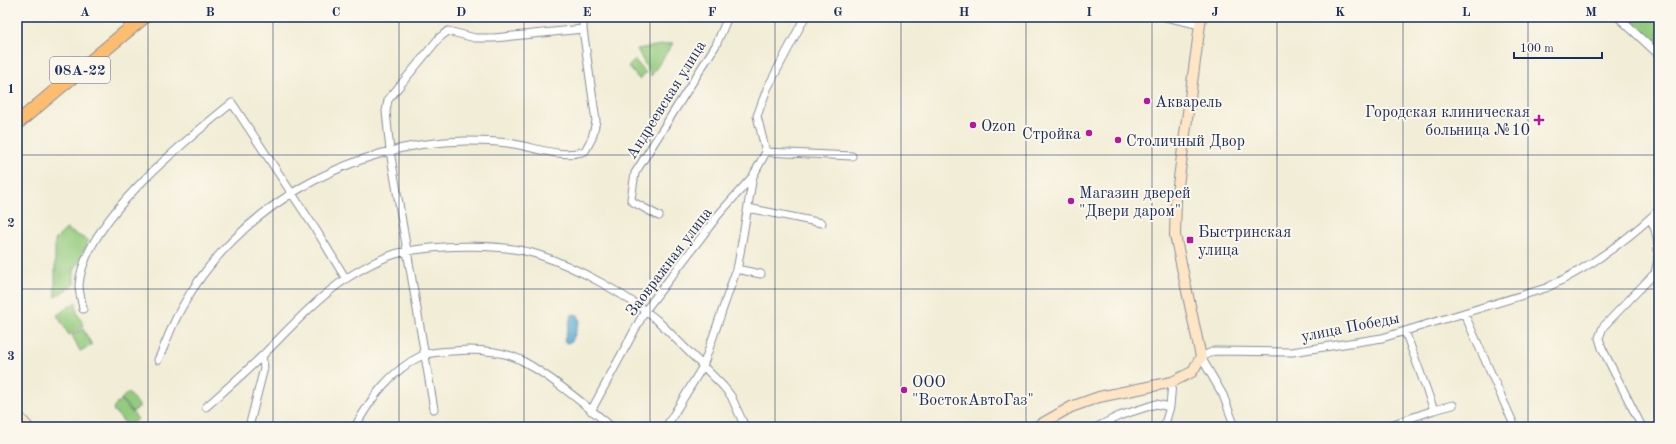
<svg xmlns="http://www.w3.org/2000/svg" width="1676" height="444" font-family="'Old Standard TT',serif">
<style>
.green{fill:#94cb7e;stroke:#587d6e}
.water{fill:#53a8cf;stroke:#376c96}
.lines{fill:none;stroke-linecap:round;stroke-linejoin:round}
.street-casing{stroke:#868e9a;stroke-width:9}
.secondary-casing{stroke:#868e9a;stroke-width:12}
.highway-casing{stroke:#868e9a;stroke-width:15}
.street{stroke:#fff;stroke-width:7}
.secondary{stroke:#fee5c5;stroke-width:10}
.highway{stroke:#fcbd6f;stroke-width:13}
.grid{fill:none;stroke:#1b2f5e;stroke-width:1;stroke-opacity:0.55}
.poi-dot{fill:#b5179e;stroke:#fbf7ec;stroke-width:1.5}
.labels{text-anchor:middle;stroke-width:4;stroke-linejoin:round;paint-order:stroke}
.shield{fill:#fbf7ec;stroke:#5e6b89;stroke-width:1}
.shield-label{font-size:15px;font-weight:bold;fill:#1b2f5e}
.street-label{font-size:16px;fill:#1b2f5e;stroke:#fbf7ec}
.poi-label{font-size:16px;fill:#1b2f5e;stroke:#fbf7ec;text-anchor:start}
.neatline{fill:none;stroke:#1b2f5e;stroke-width:1.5}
.grid-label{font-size:13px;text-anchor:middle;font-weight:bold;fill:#1b2f5e}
</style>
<rect width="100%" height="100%" fill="#fbf7ec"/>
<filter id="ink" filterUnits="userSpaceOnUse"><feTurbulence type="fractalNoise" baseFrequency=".025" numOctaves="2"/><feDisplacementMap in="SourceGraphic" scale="8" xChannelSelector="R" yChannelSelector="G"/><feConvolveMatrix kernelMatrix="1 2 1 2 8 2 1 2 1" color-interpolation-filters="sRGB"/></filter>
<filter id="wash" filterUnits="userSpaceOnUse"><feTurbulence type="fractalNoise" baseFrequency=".012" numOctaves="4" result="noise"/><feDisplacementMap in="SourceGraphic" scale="16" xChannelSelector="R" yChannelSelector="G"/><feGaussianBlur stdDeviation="0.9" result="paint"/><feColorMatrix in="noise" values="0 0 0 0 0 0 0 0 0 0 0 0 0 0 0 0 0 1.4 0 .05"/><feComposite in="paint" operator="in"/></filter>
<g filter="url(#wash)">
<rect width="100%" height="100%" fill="#f2edd6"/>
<path class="green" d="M1624 17H1659V49Z
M673 43 651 76 637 49Z
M635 60 646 73 639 79 628 66Z
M66 229 89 241 74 270V285L55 297V240Z
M76 302 77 313 84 326 69 335 57 315Z
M83 329 92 345 80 351 72 335Z
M128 392 140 406 133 412 121 399Z
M121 400 138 419 128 426 113 410 114 406Z"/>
<path class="water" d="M573 314 578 315 580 320 572 342 567 343 564 341 571 316Z"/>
</g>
<g filter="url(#ink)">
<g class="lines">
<g class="street-casing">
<path id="street" d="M510 17H527
M1166 17 1200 25
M1618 17 1659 55
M766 152 852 156
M748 208 822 223
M659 216 633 202 631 199 635 173 716 45 728 17
M736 269 761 274
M83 309C82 302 79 293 79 285 84 221 184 142 232 103L318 233 346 279
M1464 313 1515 427
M158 360C166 343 172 324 182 307 237 208 352 142 466 141 482 141 499 141 514 144 537 148 564 159 585 151L592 138 596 121 583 29V17
M206 407C226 389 246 372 264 354 290 328 316 299 347 278 364 267 386 255 407 251 443 245 504 243 539 255 577 267 627 295 657 320L723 386 731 396 745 427
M434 409 390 151 386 111 388 100 439 38 448 31 475 38H494L583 29
M1434 410 1453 405
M591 411 645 311 719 214 753 176
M249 427 264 368 262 356
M355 427C371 398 391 370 423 355 433 351 456 351 468 350 486 350 505 352 521 360 552 377 585 405 612 427
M666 427 703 366 738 265 753 176 766 152 757 116 767 89 805 17
M1097 427 1119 416 1156 404 1170 407
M1164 427 1170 407 1172 382
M1235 427 1223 395 1201 357 1214 351 1292 352 1382 338 1546 288C1587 269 1626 241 1659 210
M1385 427 1434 410 1405 331
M1642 427 1602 348 1599 338 1603 327 1655 273C1660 257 1659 232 1650 219"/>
</g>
<g class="secondary-casing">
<path id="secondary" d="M17 415 28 427
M1036 427 1071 407 1099 397 1172 382 1192 372 1201 357 1175 235 1176 200 1201 17"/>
</g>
<g class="highway-casing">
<path id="highway" d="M17 123 144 17"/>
</g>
<use href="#street" class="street"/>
<use href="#secondary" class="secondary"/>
<use href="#highway" class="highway"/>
</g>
</g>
<path class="grid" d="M148 17V427M273 17V427M399 17V427M524 17V427M650 17V427M775 17V427M901 17V427M1026 17V427M1152 17V427M1277 17V427M1403 17V427M1528 17V427M17 155H1659M17 289H1659"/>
<g class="poi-dot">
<circle cx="1147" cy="101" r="4"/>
<path d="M1537 114h4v4h4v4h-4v4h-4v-4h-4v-4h4z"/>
<circle cx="973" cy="125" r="4"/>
<circle cx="1089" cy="133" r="4"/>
<circle cx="1118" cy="140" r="4"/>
<circle cx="1071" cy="201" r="4"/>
<rect x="1186" y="236" width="8" height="8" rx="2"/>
<circle cx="904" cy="390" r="4"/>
</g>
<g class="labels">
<rect class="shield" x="50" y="57" width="60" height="26" rx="3"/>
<g class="shield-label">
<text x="80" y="75">08А-22</text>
</g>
<g class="street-label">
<text transform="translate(665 99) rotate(-58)" y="6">Андреевская улица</text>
<text transform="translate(668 261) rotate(-53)" y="6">Заовражная улица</text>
<text transform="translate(1350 326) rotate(-11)" y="6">улица Победы</text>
</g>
<g class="poi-label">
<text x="1155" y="107">Акварель</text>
<text x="1530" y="117" text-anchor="end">Городская клиническая<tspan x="1530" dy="18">больница №10</tspan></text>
<text x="981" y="131">Ozon</text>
<text x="1081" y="139" text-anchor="end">Стройка</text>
<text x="1126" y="146">Столичный Двор</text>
<text x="1079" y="198">Магазин дверей<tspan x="1079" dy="18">"Двери даром"</tspan></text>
<text x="1198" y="237">Быстринская<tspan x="1198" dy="18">улица</tspan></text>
<text x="912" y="387">ООО<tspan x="912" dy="18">"ВостокАвтоГаз"</tspan></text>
</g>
</g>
<rect width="1676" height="444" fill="none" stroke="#fbf7ec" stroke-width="44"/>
<path d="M1514 52v6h88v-6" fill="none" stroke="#1b2f5e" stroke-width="2"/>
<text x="1520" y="52" font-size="12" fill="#1b2f5e" stroke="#fbf7ec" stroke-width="3" paint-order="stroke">100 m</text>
<rect x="22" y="22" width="1632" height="400" class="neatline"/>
<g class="grid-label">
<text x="85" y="16">A</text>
<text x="210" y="16">B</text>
<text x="336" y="16">C</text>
<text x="461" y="16">D</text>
<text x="587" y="16">E</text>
<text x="712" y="16">F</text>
<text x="838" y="16">G</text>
<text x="964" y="16">H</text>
<text x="1089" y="16">I</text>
<text x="1215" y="16">J</text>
<text x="1340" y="16">K</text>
<text x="1466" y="16">L</text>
<text x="1591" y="16">M</text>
<text x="11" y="93">1</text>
<text x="11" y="227">2</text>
<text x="11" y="360">3</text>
</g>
</svg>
